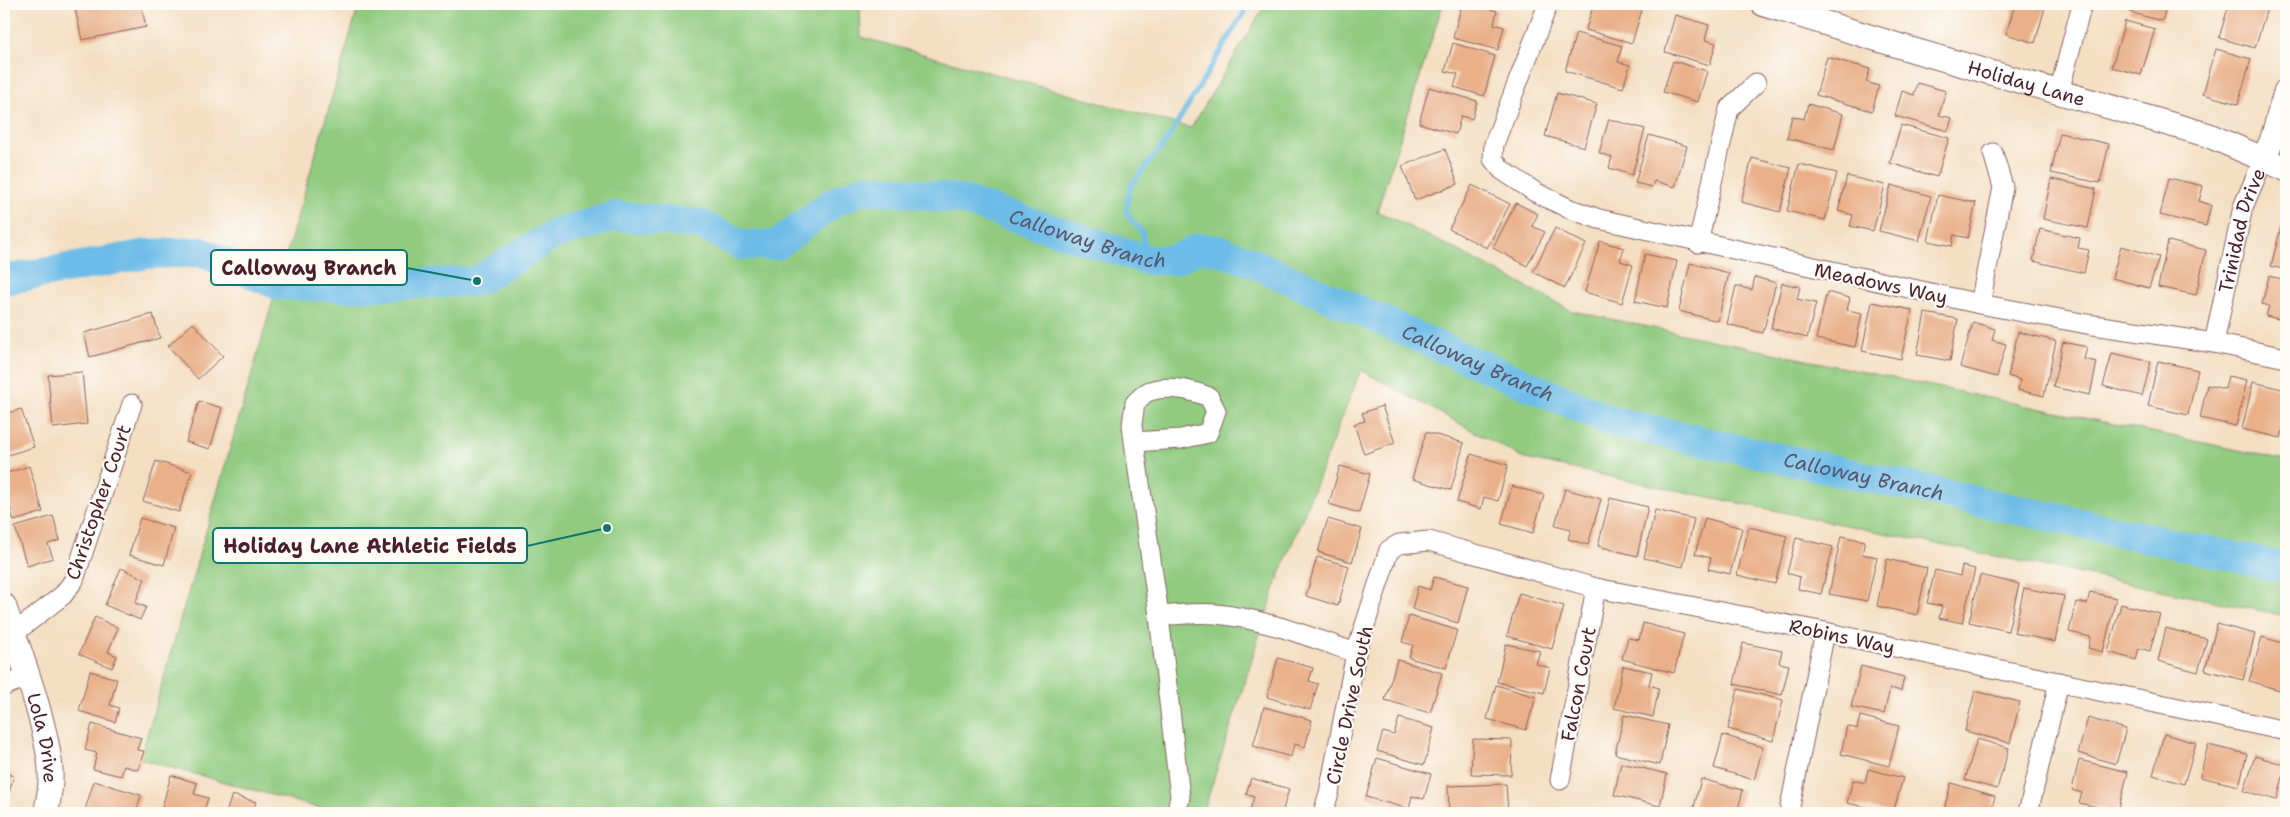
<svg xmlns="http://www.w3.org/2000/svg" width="2290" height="817" font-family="'Shantell Sans',sans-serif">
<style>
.green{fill:#91cb80;stroke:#6e7556}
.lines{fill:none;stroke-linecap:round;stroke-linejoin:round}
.stream{stroke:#6dbce7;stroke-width:5}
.river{stroke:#6dbce7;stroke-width:30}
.building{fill:#e9b089}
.minor-casing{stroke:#866260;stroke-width:21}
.tertiary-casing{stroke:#866260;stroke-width:26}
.minor{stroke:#fff;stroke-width:19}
.tertiary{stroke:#fff;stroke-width:24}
.labels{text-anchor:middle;stroke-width:4.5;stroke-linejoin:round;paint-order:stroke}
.street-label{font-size:19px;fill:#4a1f2b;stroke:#fdfcf7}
.water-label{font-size:20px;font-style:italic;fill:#56566d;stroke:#fdfcf7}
.leader{fill:none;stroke:#0f766e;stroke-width:2}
.callout-dot{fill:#0f766e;stroke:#fdfcf7;stroke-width:2}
.callout{fill:#fdfcf7;stroke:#0f766e;stroke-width:2}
.callout-label{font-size:20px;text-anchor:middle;font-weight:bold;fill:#4a1f2b}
</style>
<rect width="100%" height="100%" fill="#fdfcf7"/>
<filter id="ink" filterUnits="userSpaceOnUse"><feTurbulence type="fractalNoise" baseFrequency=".02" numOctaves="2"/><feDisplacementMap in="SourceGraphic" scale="10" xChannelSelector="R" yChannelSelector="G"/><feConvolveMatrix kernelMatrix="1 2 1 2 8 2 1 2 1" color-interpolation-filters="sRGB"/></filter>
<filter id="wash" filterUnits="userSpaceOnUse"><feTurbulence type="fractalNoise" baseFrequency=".0096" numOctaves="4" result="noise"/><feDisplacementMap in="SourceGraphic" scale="20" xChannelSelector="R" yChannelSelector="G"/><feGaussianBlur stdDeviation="1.12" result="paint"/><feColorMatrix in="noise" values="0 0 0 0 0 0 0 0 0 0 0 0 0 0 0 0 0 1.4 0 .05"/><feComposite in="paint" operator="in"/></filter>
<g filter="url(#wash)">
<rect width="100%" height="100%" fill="#f4dfc3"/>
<path class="green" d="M359 4H860L861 37 1191 128 1266 4H1443L1377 211 1461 252 1572 311 2286 460V616L1525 459 1361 370 1276 584 1203 813H337L140 759Z"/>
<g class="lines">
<path class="stream" d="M1132 255 1137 253 1144 243 1142 232 1126 213 1128 196 1132 184 1166 142 1249 4"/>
<path class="river" id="s1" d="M4 280 147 254 201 252 278 285 345 287 477 281 555 234 616 216 700 224 742 245H777L834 202 864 189 896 191 963 200 1147 260H1174L1199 248 1218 250 1244 259 1481 365 1614 422 2286 568"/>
</g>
<g id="blocks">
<path class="building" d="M74 4H141L146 27 82 40Z
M1462 4H1472L1497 11 1494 24 1504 27 1498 50 1453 38Z
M1607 4H1635L1643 6 1632 43 1586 30 1593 6 1606 9Z
M2015 4H2046L2035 43 2006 34Z
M2131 4H2167L2162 21 2129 12Z
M2229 4 2268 5 2255 48 2219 38Z
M1675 15 1709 25 1705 40 1716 43 1710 65 1665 52Z
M2125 21 2155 29 2141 75 2112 67Z
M1576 33 1622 46 1618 62 1630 65 1623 88 1565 71Z
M1453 43 1495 56 1484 96 1454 87 1458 74 1445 71Z
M2216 49 2251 59 2238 104 2203 94Z
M1827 57 1870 69 1866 82 1879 86 1872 111 1816 95Z
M1673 61 1707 71 1698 102 1663 92Z
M1917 83 1946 91 1939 115 1952 118 1948 131 1895 116 1902 91 1914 95Z
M1429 87 1477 101 1472 119 1461 116 1456 134 1419 123Z
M1557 93 1597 104 1584 147 1545 136Z
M1808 104 1843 114 1834 150 1787 138 1792 116 1804 119Z
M1609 119 1645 129 1632 175 1609 168 1612 157 1599 153Z
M1901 125 1949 138 1937 177 1890 163Z
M2060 133 2109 144 2100 183 2051 173Z
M1649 135 1687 146 1675 187 1654 181 1652 187 1635 183Z
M1445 149 1458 184 1415 200 1402 166Z
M1752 158 1791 168 1780 212 1741 202Z
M1799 164 1837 173 1825 220 1787 211Z
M1847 176 1885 185 1873 231 1850 226 1853 215 1838 211Z
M2169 178 2203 186 2199 201 2211 205 2206 226 2160 215Z
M2051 179 2096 189 2088 228 2043 219Z
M1472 185 1510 204 1487 248 1449 229Z
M1891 185 1931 196 1919 241 1879 231Z
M1938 195 1976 203 1968 238 1954 235 1952 246 1928 241Z
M1516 203 1538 214 1532 226 1545 232 1527 266 1493 248Z
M2281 227 2286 228V270L2271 266Z
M1555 228 1586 244 1565 288 1533 272Z
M2040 229 2080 238 2078 248 2089 250 2084 273 2033 261Z
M1600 241 1624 248 1620 261 1633 265 1622 303 1585 292Z
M2168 241 2206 250 2196 295 2158 287Z
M2121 246 2159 257 2149 288 2112 278Z
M1645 254 1677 261 1667 308 1635 301Z
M1690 263 1729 273 1718 321 1679 311Z
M2269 276 2286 280V321L2266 316 2269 306 2262 304Z
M1755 277 1776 283 1763 333 1727 324 1736 286 1752 290Z
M1782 283 1800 287 1797 299 1816 303 1807 338 1771 328Z
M1827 292 1850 298 1847 310 1862 313 1855 347 1816 339Z
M1872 302 1912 310 1901 359 1862 351Z
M1925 313 1958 319 1950 361 1917 355Z
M153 314 160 338 90 357 84 333Z
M1973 322 1995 329 1992 340 2006 344 1997 377 1960 367Z
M193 323 223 356 198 379 168 346Z
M2018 332 2056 341 2044 396 2018 390 2020 380 2008 376Z
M2063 342 2087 347 2084 359 2097 362 2090 395 2053 387Z
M2112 353 2151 362 2142 396 2103 386Z
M2158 361 2198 370 2188 415 2148 406Z
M82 372 87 424 53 428 48 375Z
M2228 376 2247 380 2236 426 2200 418 2207 385 2225 389Z
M2253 382 2286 390V415L2281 438 2242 429Z
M4 385 9 401 4 403Z
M199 401 222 408 210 449 186 442Z
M1382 406 1395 443 1364 454 1354 424 1365 421 1362 413Z
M21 409 34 447 8 455 4 441V414Z
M1426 432 1464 443 1451 490 1412 479Z
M1471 454 1508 465 1498 501 1484 497 1481 509 1457 502Z
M156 461 192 472 179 512 143 501Z
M29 466 43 512 14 521 4 487V474Z
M1340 466 1370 474 1359 513 1329 504Z
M1512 486 1544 495 1533 533 1501 524Z
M1565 489 1601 499 1588 545 1568 539 1571 529 1555 525Z
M1610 498 1648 507 1637 556 1598 546Z
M1655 510 1694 519 1683 567 1644 558Z
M53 516 60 540 48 544 53 558 27 566 15 527Z
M140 518 174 528 164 565 129 555Z
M1705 518 1742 528 1730 574 1708 569 1711 558 1695 554Z
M1328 519 1362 529 1352 562 1318 552Z
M1749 527 1787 536 1775 584 1737 575Z
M1841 536 1865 541 1862 554 1877 557 1867 601 1829 594Z
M1796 538 1833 547 1821 594 1798 589 1800 577 1787 573Z
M1317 557 1349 566 1338 606 1306 596Z
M1887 559 1927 568 1917 615 1877 606Z
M1962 566 1975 569 1962 623 1939 618 1942 606 1927 603 1935 570 1960 576Z
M121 568 145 579 135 603 146 607 140 620 105 605Z
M1980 575 2019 584 2008 631 1969 622Z
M1434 577 1468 586 1458 623 1412 609 1418 586 1430 590Z
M2024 588 2064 596 2055 642 2014 633Z
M2090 592 2116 598 2103 652 2088 648 2091 637 2069 632 2076 602 2087 604Z
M1519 593 1564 606 1552 649 1507 636Z
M2121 604 2160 614 2150 651 2139 648 2136 660 2108 652Z
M1409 616 1457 630 1446 668 1409 658 1413 645 1402 642Z
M95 617 118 628 108 652 117 656 112 668 79 654Z
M1643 623 1684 634 1674 673 1622 659 1628 638 1639 640Z
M2217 624 2255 634 2243 680 2205 670Z
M2166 628 2207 639 2198 672 2158 661Z
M2262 637 2286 644V692L2249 681Z
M1743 643 1782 651 1779 663 1789 665 1782 695 1734 684Z
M1506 644 1540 651 1536 664 1550 668 1544 693 1497 682Z
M1278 658 1313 668 1309 681 1318 684 1310 710 1267 697Z
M1397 660 1442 673 1430 713 1385 700Z
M1623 666 1652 672 1649 685 1659 688 1653 717 1614 708Z
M1861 666 1904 677 1901 691 1890 688 1884 714 1851 707Z
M90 671 117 679 110 705 119 708 115 722 79 711Z
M1496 685 1536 697 1526 730 1487 719Z
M1738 689 1783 700 1773 741 1728 729Z
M1975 691 2020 702 2010 743 1965 731Z
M1264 707 1312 720 1305 747 1294 744 1291 757 1253 746Z
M1624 715 1668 725 1660 765 1615 754Z
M1860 716 1899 726 1889 766 1841 754 1847 726 1857 729Z
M1399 718 1434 728 1424 765 1377 751 1383 732 1394 735Z
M2088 718 2126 729 2116 764 2078 753Z
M92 724 141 738 137 750 144 751 138 770 124 766 121 776 93 769 97 753 85 750Z
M2164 734 2196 743 2184 784 2153 775Z
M1723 735 1763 747 1754 780 1714 768Z
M1473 739 1512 740 1511 775 1471 774Z
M1977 739 2009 748 1997 789 1965 780Z
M2208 745 2247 754 2239 786 2200 777Z
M2255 756 2286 765 2277 800 2244 791Z
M1377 758 1431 774 1424 799 1412 796 1409 809 1366 797Z
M2079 760 2128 772 2118 812 2079 803 2082 793 2072 790Z
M1621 763 1667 774 1660 806 1614 795Z
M1868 769 1903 778 1893 813 1847 803 1853 780 1865 783Z
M4 773 14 776 4 808Z
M171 775 197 783 194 794 208 798 203 813H169L161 811Z
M1251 778 1289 789 1282 813H1249L1254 797 1246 794Z
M1701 779 1743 790 1737 813H1702L1693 811Z
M94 781 141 795 136 813H95L85 810Z
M1951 783 1995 796 1991 813H1943Z
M1506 784 1508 813H1449L1448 786Z
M232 795 256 802 252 813H226Z"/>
</g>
</g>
<g filter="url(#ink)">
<use href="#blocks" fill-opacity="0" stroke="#866260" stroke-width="1"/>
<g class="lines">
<g class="minor-casing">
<g id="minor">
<path d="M1548 4 1494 144 1493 159 1502 170 1535 192 1570 209 1599 219 1980 304 2087 324 2214 343 2286 358"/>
<path d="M2059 92 2082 4"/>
<path d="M1698 243 1729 109 1756 83"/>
<path d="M1980 304 2003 187 1993 153"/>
<path id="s2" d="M2214 343 2243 207 2264 158"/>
<path d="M1134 442 1181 439 1208 433 1216 411 1209 397C1192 390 1169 385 1150 391 1145 392 1139 399 1135 403L1132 425 1134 442 1157 601 1159 616 1180 797 1176 813"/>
<path d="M1159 616C1178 615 1197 612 1216 614 1265 619 1310 637 1356 653"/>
<path d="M13 634 63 595 74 580 132 404"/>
<path d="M4 686 27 677"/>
<path d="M1560 780 1596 588"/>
<path d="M1790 807 1825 632"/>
<path d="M1323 813 1329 793 1356 653 1389 550 1399 544 1429 541 1596 588 1825 632 2286 731"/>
<path d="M2028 813 2059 682"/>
</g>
</g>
<g class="tertiary-casing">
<g id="tertiary">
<path id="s3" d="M1763 4 1916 51 2208 135 2286 169"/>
<path d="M2264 158 2272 140 2286 91"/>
<path id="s4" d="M4 606C20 654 44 715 50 764 52 781 49 797 46 813"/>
</g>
</g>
<use href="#minor" class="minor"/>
<use href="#tertiary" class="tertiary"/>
</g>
</g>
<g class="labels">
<g class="street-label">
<text dy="7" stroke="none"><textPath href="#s3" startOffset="275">Holiday Lane</textPath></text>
<text dy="7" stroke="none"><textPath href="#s2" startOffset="116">Trinidad Drive</textPath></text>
<text transform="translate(1881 283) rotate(12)" y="7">Meadows Way</text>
<text transform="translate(98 502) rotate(-71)" y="7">Christopher Court</text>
<text transform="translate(1842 636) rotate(12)" y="7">Robins Way</text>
<text transform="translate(1578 684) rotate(-79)" y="7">Falcon Court</text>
<text transform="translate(1349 705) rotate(-78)" y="7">Circle Drive South</text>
<text dy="7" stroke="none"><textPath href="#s4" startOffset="138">Lola Drive</textPath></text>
</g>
<g class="water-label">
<text dy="7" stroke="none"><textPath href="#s1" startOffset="1138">Calloway Branch</textPath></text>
<text dy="7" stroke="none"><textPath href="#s1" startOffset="1558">Calloway Branch</textPath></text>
<text dy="7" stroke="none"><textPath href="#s1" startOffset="1962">Calloway Branch</textPath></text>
</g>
</g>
<path class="leader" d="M477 281L407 268M607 528L527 546"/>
<g class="callout-dot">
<circle cx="477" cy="281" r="5"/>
<circle cx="607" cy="528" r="5"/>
</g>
<g class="callout">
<rect x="211" y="250" width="196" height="35" rx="5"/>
<rect x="213" y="528" width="314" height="35" rx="5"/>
</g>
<g class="callout-label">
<text x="309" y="275">Calloway Branch</text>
<text x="370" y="553">Holiday Lane Athletic Fields</text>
</g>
<rect width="2290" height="817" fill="none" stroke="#fdfcf7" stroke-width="20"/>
</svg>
